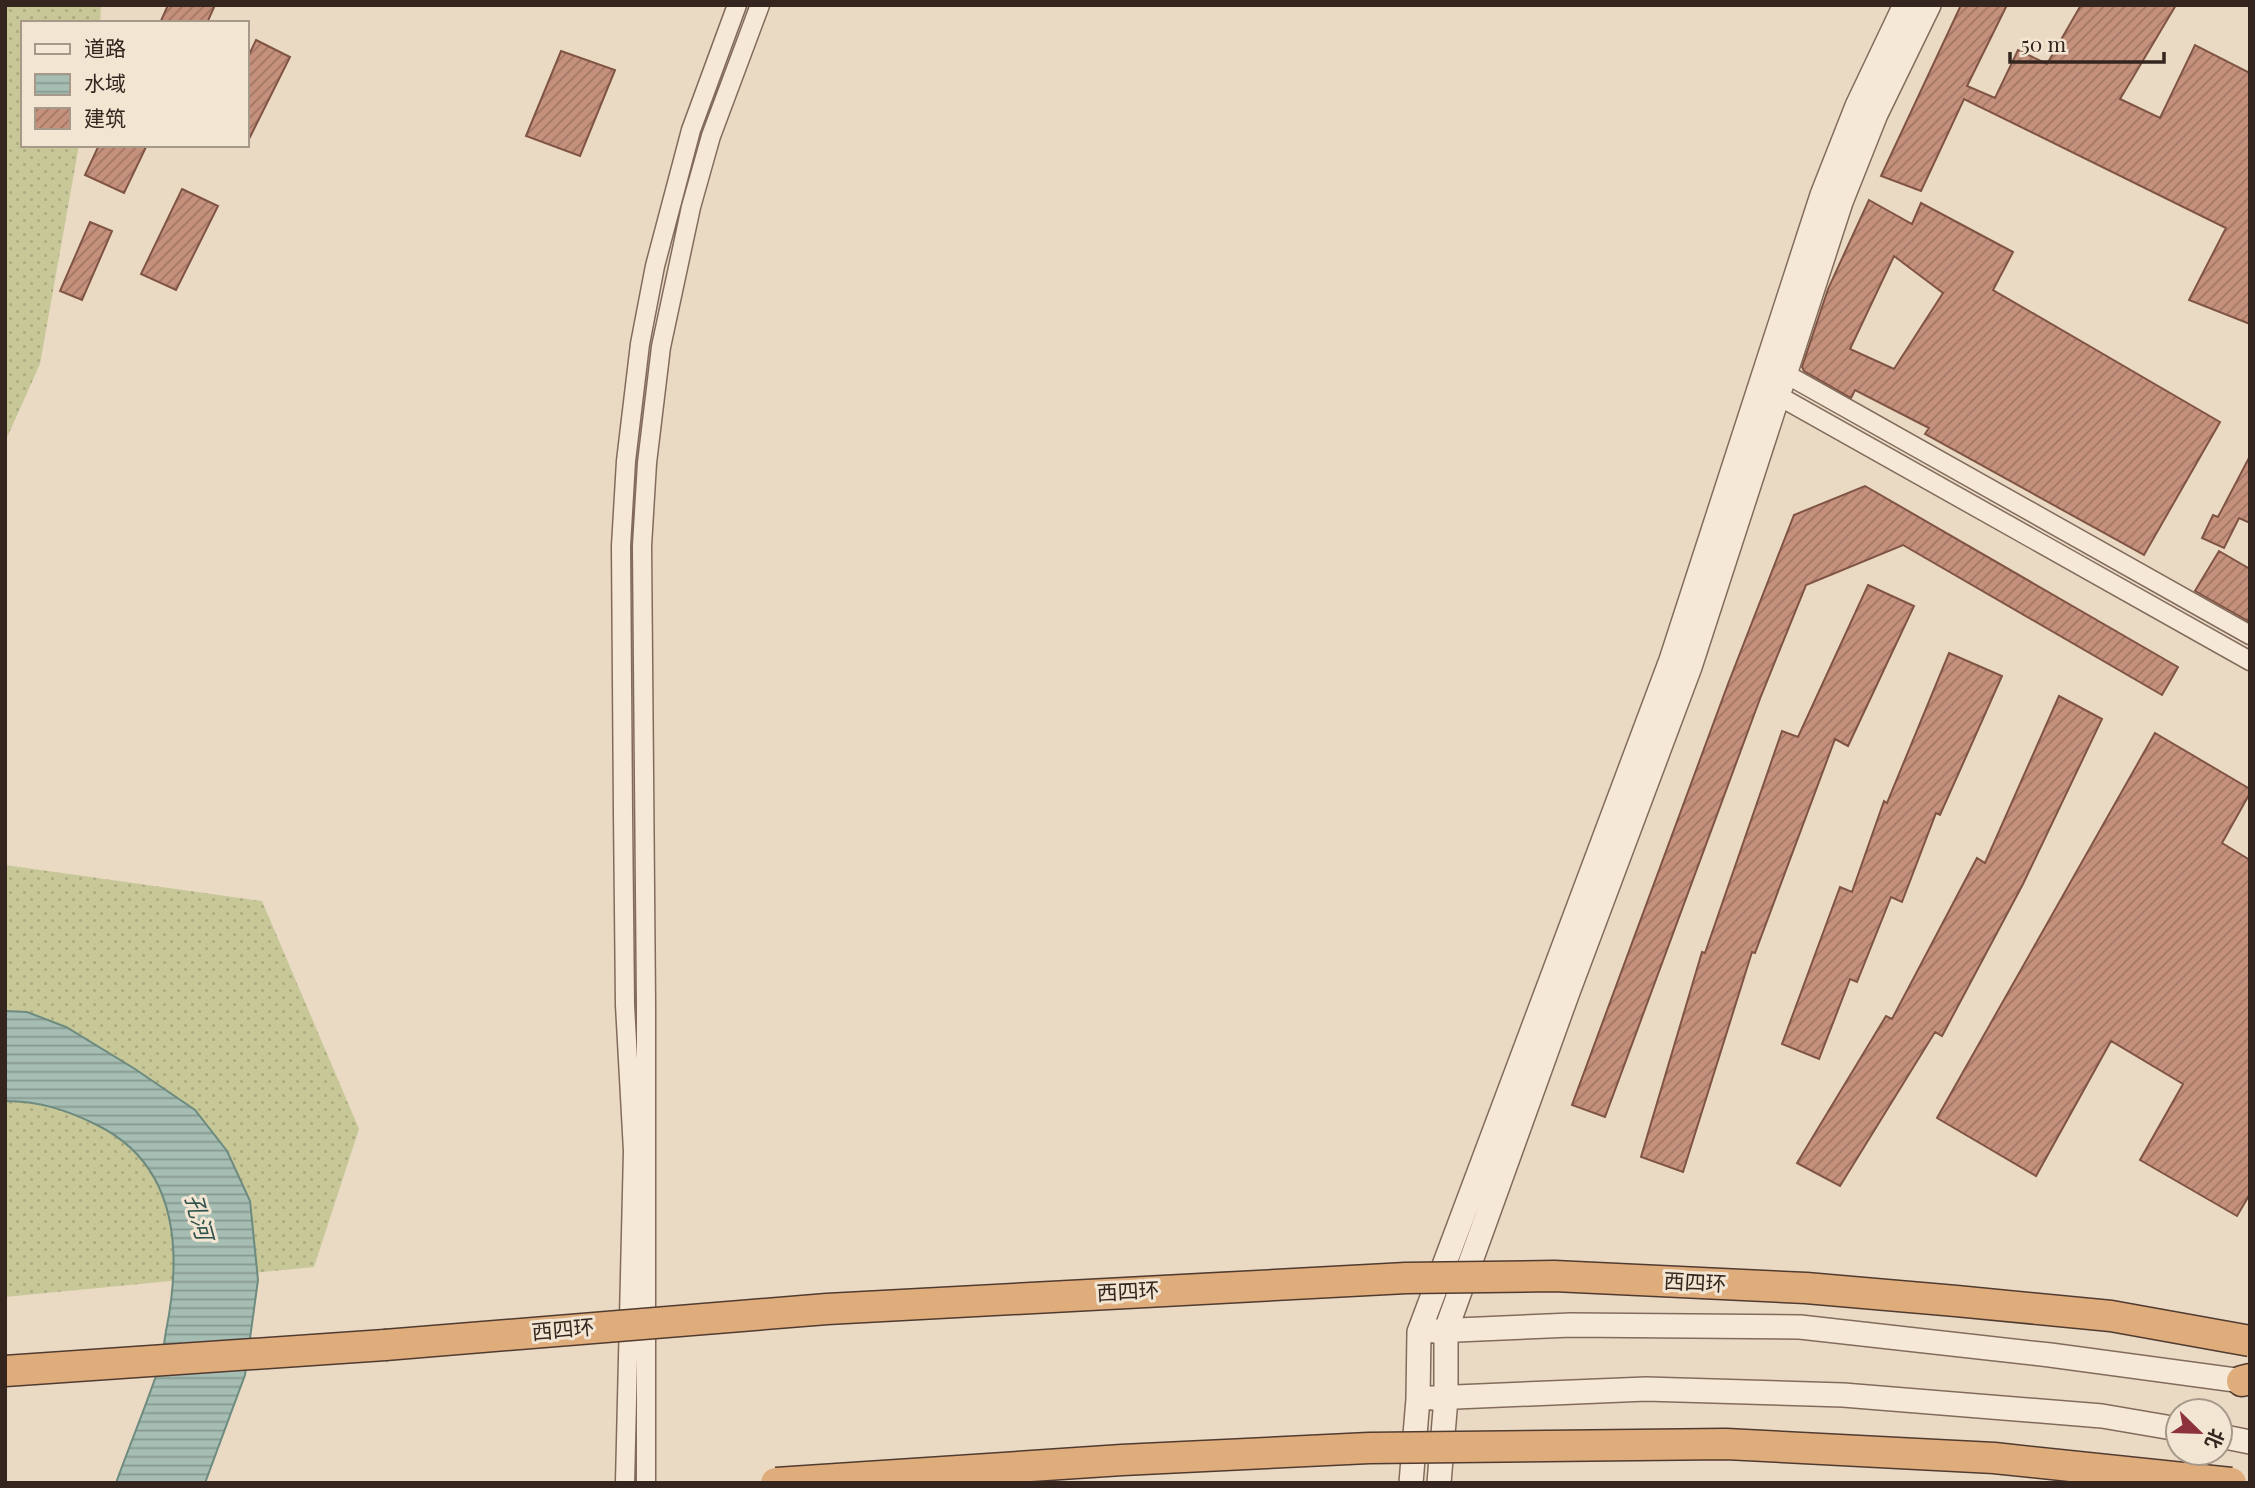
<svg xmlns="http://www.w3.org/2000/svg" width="2255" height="1488" font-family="'Playfair Display','Noto Sans SC',serif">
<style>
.grass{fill:url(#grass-dots)}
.water{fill:url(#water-rules);stroke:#6d8b7f;stroke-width:2}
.building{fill:url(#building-hatch);stroke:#805444;stroke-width:2;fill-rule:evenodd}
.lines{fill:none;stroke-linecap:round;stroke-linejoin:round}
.minor-casing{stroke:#836b5c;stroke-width:21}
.tertiary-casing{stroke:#836b5c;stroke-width:26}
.trunk-casing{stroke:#513b30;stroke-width:33}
.minor{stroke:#f6e8d6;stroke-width:18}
.tertiary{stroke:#f6e8d6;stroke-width:23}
.trunk{stroke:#dfac7c;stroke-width:30}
.trunk-bridge-casing{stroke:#513b30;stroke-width:33;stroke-linecap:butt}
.trunk-bridge{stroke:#dfac7c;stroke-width:30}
.labels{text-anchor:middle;stroke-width:6;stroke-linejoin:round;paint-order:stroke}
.street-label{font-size:21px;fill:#34261f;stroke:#f2e5d2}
.water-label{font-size:23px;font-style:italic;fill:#2f534c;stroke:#f2e5d2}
</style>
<defs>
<pattern id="grass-dots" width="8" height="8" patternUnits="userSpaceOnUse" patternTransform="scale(1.75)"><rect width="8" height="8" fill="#c7c798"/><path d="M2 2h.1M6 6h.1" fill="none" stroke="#acab83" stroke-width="1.8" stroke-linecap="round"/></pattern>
<pattern id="water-rules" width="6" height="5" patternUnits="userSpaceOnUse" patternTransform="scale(1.75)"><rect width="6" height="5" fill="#a5bdb3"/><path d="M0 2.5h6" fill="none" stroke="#879991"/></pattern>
<pattern id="building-hatch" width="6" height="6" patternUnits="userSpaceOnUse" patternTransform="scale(1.75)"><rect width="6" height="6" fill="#c5917c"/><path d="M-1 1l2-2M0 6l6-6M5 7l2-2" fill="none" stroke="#a17665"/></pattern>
</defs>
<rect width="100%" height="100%" fill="#eadac4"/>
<path class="grass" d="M5 5H101L100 23H23V145H79L40 364 5 442Z
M5 865 262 901 359 1129 314 1267 5 1297Z"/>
<path class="water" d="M5 1011 27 1012 66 1027 135 1069 195 1110 227 1151 250 1201 258 1280 245 1375 205 1483H116C130 1444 146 1406 159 1367 163 1356 164 1343 166 1331 182 1252 178 1165 97 1125 67 1110 39 1101 5 1101Z"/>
<path class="building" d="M168 5H215L207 23H160Z
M1961 5H2007L1967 86 1995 98 2018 50 2047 64 2081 5H2176L2120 99 2160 118 2195 45 2250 73V324L2189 300 2226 228 1964 99 1921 191 1881 176Z
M256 40 290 57 247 143V59Z
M561 51 615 70 580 156 526 136Z
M99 145H147L124 193 85 175Z
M182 189 218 206 176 290 141 274Z
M1869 200 1912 224 1921 203 2013 252 1993 290 2220 422 2144 555 1925 434 1929 428 1855 390 1851 398 1804 371 1802 367 1828 289ZM1894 256 1943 293 1894 369 1850 349Z
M90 222 112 231 82 300 60 291Z
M2250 456V523L2239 518 2224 548 2202 538 2213 515 2218 517Z
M1865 486 2178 667 2162 695 1903 545 1806 585 1761 696 1605 1117 1572 1105 1728 684 1794 515Z
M2219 551 2250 569V622L2195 591Z
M1868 585 1914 606 1848 746 1835 739 1755 953 1752 952 1683 1172 1641 1157 1702 952 1705 953 1782 731 1798 737Z
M1949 653 2002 676 1940 815 1936 813 1902 902 1891 897 1857 982 1850 979 1819 1059 1782 1044 1840 887 1852 892 1884 801 1887 803Z
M2059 696 2102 719 2023 884 1942 1036 1935 1032 1840 1186 1797 1163 1886 1016 1892 1019 1977 858 1985 863Z
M2155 733 2250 789V793L2222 843 2250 860V1194L2237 1216 2140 1160 2183 1084 2111 1041 2036 1176 1937 1118Z"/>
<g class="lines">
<g class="minor-casing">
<path id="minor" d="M1777 369 2250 635
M1768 390 2250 661
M625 1483 633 1151 625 1005 623 813 621 546 626 461 640 344 655 266 691 130 737 5
M646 1483V1004L642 546 647 463 661 347 691 207 711 136 760 5"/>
</g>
<g class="tertiary-casing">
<path id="tertiary" d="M1434 1331 1571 1325 1800 1327 2050 1355 2250 1382
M1432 1398 1646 1389 1843 1395 2102 1416 2178 1429
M2220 1436 2250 1442
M1411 1483 1418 1399 1419 1332 1671 660 1822 195 1857 106 1905 5
M1439 1483 1446 1398V1330L1568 992 1690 667 1841 202 1876 114 1929 5"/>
</g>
<g class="trunk-casing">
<path id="trunk" d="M5 1371 385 1345
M2242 1381 2250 1379"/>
</g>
<use href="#minor" class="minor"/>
<use href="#tertiary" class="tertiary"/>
<use href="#trunk" class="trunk"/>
<g class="trunk-bridge-casing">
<path id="trunk-bridge" d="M385 1345 827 1309 1406 1278 1554 1276 1806 1288 1956 1301 2111 1316 2250 1341
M776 1483 1122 1460 1369 1448 1726 1444 1994 1458 2231 1483"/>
</g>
<use href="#trunk-bridge" class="trunk-bridge"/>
</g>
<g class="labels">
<g class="street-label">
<text transform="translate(1695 1283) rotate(3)" y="7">西四环</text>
<text transform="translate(1128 1292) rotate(-3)" y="7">西四环</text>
<text transform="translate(563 1330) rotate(-5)" y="7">西四环</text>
</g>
<g class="water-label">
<text transform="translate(199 1217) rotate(75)" y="8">孔河</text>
</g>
</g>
<rect width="2255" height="1488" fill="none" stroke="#34261f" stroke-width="14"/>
<rect x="21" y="21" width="228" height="126" fill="#f2e5d2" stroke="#a6998a" stroke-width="2"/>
<rect x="35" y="44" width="35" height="10" fill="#f6e8d6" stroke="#a6998a" stroke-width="2"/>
<text x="84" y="56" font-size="21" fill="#34261f">道路</text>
<rect x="35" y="74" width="35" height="21" fill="url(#water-rules)" stroke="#a6998a" stroke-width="2"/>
<text x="84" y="91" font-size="21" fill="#34261f">水域</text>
<rect x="35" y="108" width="35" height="21" fill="url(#building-hatch)" stroke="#a6998a" stroke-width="2"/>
<text x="84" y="126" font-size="21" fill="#34261f">建筑</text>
<g transform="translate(2199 1432) rotate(113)"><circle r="33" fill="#f2e5d2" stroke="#a6998a" stroke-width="2"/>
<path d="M0-5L12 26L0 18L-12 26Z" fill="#8d313d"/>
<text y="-10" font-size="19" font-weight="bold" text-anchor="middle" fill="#34261f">北</text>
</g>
<path d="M2010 52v10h154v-10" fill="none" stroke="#34261f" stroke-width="3.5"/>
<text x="2021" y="52" font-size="21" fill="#34261f" stroke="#f2e5d2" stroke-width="5" paint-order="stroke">50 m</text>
</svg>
